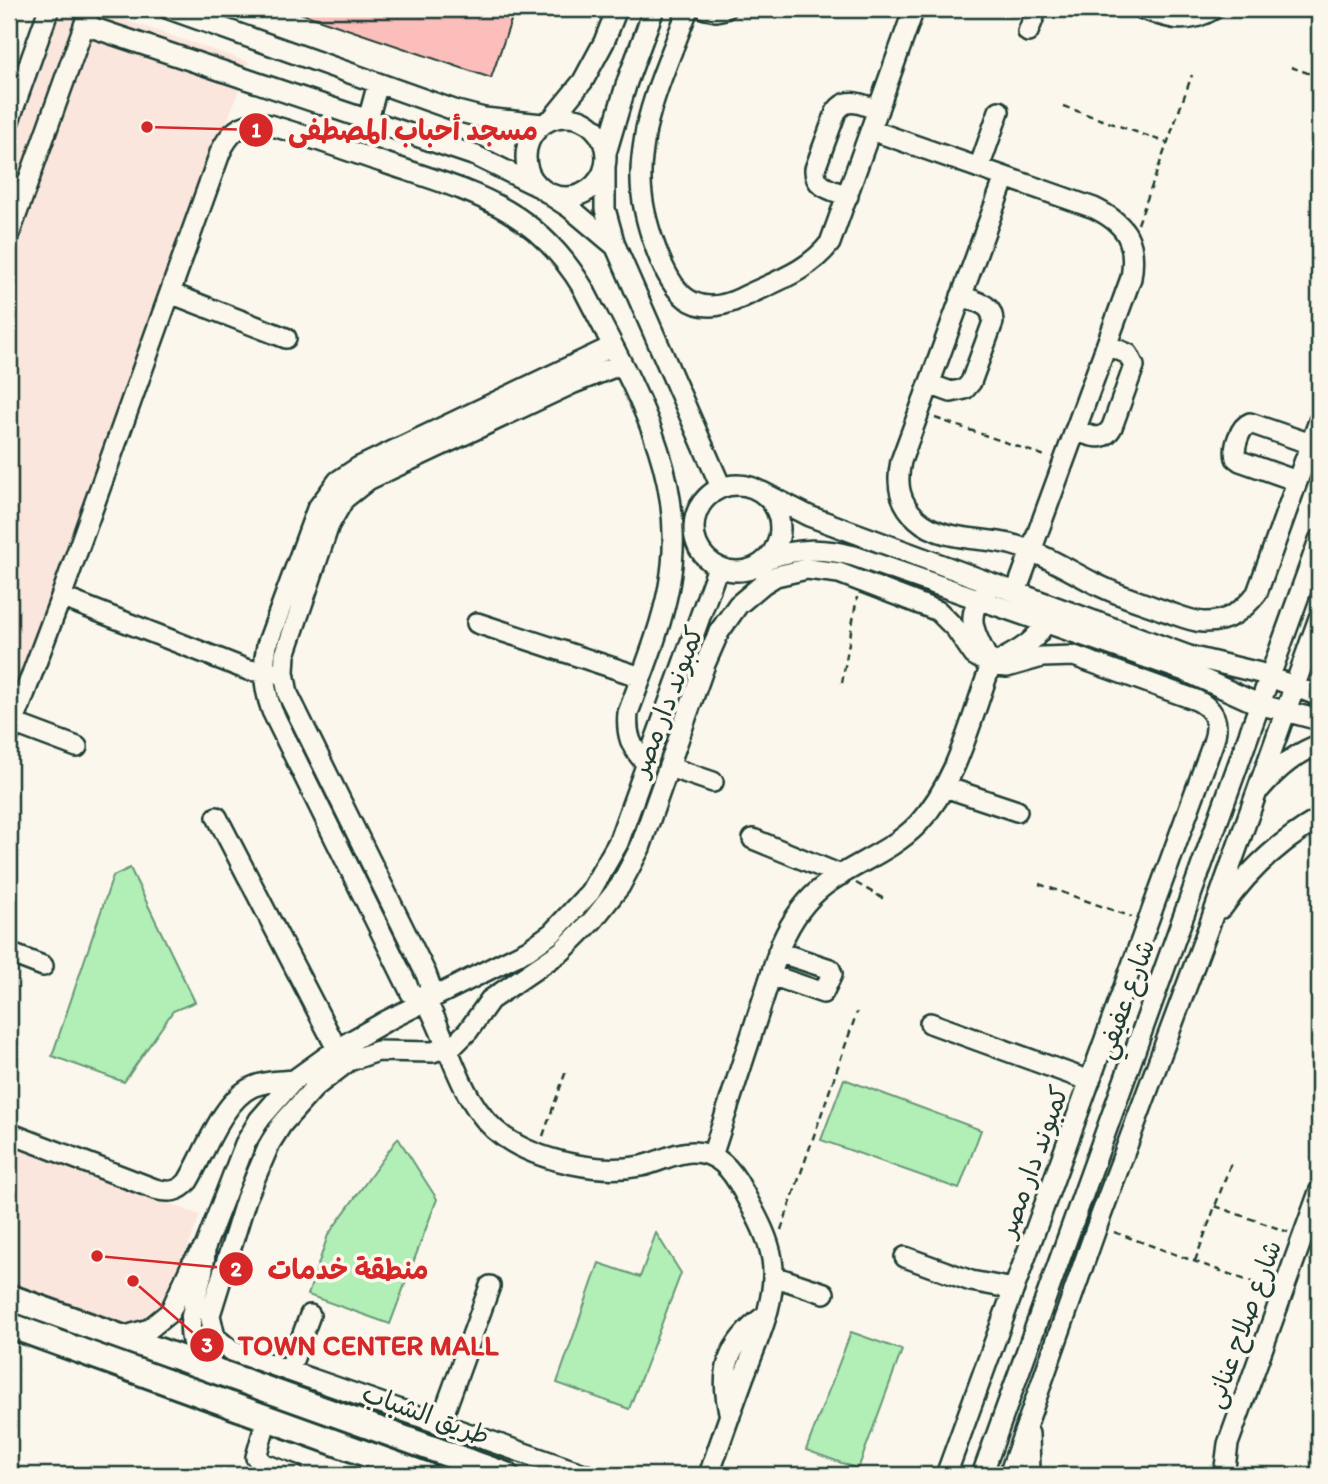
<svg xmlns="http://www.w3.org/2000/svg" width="1328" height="1484" font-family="Itim,'Playpen Sans Arabic',sans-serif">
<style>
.built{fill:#fbe6dd}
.green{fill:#b1efb7;stroke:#689676;stroke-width:2}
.building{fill:#fbbebb;stroke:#1f3d34;stroke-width:2}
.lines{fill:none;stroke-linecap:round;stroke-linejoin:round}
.minor-casing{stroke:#1f3d34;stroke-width:24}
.major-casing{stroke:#1f3d34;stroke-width:30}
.path{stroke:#1f3d34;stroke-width:2.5;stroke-dasharray:7 5;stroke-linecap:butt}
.minor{stroke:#fbf7ec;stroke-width:19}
.major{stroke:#fbf7ec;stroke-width:24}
.labels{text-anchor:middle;stroke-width:7;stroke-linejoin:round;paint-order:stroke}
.street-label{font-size:26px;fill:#1f3d34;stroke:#fbf7ec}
.leader{fill:none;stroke:#d62828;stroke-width:2.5}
.callout-dot{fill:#d62828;stroke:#fbf7ec;stroke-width:2.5}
.mark-label{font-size:21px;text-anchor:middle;font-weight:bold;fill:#fff}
.callout-label{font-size:28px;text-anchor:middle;font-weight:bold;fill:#d62828;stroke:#fbf7ec;stroke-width:7;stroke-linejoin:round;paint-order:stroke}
</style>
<rect width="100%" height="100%" fill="#fbf7ec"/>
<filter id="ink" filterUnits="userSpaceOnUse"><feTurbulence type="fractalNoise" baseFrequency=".0143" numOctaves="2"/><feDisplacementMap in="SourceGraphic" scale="14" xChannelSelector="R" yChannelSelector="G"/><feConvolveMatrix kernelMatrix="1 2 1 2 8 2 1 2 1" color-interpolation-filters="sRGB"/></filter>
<g filter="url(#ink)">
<path class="built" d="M61 9H93L249 62 9 717V155Z
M9 1144 200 1215 170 1297 156 1314 79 1338 9 1312Z"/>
<path class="green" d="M130 868 195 1002 173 1011 124 1082 52 1056 113 876Z
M844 1079 981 1130 959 1189 821 1140Z
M398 1138 437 1199 390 1324 308 1295 328 1235Z
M656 1233 681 1273 629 1409 557 1383 599 1263 640 1277Z
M851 1332 902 1350 858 1469 806 1450Z"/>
<path class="building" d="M295 9H515L491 78 294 11Z"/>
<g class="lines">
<g class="minor-casing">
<path id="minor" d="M169 9 457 111 484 118 542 124
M688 9C674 48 655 88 646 129 644 143 641 158 641 172 640 198 647 225 656 249 672 292 692 321 741 298 773 282 808 272 830 243L914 9
M706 9 716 11 725 9
M1143 9C1171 19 1187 25 1214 9
M85 25 476 156 537 186
M1028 32 1037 9
M526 157a40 40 0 1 1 80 0a40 40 0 1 1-80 0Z
M552 119 583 81 604 42 617 9
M368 120 378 83
M9 121 49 9
M871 130 1094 208C1127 224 1137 242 1131 278L1016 592
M606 153 627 82 654 9
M605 168V209L615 245 721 487
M979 168 999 111
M1005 177 901 461C896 484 899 503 917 519 941 541 980 537 1010 544 1040 552 1065 568 1092 582 1114 594 1138 601 1162 610 1175 614 1190 621 1203 622 1227 623 1243 611 1257 593L1319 421
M848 196C833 190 814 188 815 169L836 112C847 95 863 105 878 110
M553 197 570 208 614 245
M9 235 90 9
M170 293 286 338
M613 346 359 467 338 481 317 509 267 645C262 668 264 689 272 711L411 993 426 1001C451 1045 460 1106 504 1137 539 1161 599 1174 641 1166 658 1163 674 1152 692 1152 718 1152 732 1170 743 1191 754 1212 768 1235 772 1259 778 1299 758 1339 744 1376 732 1409 720 1442 709 1475
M929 384 951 392 965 389 971 382 993 322C993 303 976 302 961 296
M1075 430C1090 436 1103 443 1112 427L1134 366 1128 354 1107 345
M1297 481 1240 461 1236 458C1233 447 1240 427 1250 423L1311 444
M694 528a43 43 0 1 1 86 0a43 43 0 1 1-86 0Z
M762 492 809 516 1189 656 1260 673 1319 696
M769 558C799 548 824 548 854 556L1185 671 1258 704 1319 720
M986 591C961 617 977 637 991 665
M61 597 248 670 273 673
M477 623 641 677
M13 723 77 747
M9 735 61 597 220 153C229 133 240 123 262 123 304 134 344 150 385 163 470 192 533 205 583 288 631 383 690 474 669 586 661 629 643 672 628 713 626 735 631 748 646 763
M669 767 713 782
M945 787 1017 811
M1260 789C1276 770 1295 753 1319 745
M217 817 337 1049
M753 839 841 875
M1222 908C1248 871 1280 841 1319 819
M9 953 43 966
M771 975 823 993 832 974 830 969 778 952
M426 1001 430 985 426 974 288 694 284 672 285 655 329 525 344 499 368 480 574 383 622 364
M930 1023 1090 1081
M9 1133 155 1189C169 1193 179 1192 188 1181 205 1153 222 1101 252 1087 265 1081 280 1081 294 1080
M712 1156 781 944C791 921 805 900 825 885 855 863 892 851 918 824 958 781 971 718 991 665 1017 652 1050 637 1047 604
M905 1257 971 1281 1014 1289
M773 1276 824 1293
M122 1337 149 1329 170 1312 192 1264 205 1247 245 1144 259 1120 294 1080 337 1049 386 1021 528 950 552 933 590 892 618 843 718 567
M203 1365C173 1323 206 1291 205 1247
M289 1371 310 1315
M730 1416C718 1370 728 1343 766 1315
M267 1418 256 1457 264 1464 294 1475
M440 1424 490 1286
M1029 1434 1030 1475
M587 1475 232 1351 215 1337 210 1315 246 1199 270 1143 282 1124 315 1087 349 1061 378 1051 433 1052 456 1043 468 1031 490 1000 562 951 593 920 620 886 640 848 705 664 719 632 738 605 763 584 776 576 807 569 839 573 938 611 956 629 974 655 991 665 1007 667 1042 657 1074 656 1196 700C1215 709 1220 723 1213 743L946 1475
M982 1475 1319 540
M1009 1475 1097 1226 1209 926 1319 618
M1224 1475 1228 1444 1319 1192"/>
</g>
<g class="major-casing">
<path id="major" d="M9 1297 506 1475
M9 1325 425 1475"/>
</g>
<path class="path" d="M1291 67 1319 77
M1063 106 1167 143
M1138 224 1192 75
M935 418 1048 457
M842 683 857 597
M856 883 884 899
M1039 884 1132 917
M543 1136 566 1071
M1215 1206 1288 1232
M781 1230 857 1012
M1114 1232 1265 1287
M1195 1261 1232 1160"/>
<use href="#minor" class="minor"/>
<use href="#major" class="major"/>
</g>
</g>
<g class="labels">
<g class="street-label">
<text transform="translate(667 701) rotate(-69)" y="9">كمبوند دار مصر</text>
<text transform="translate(1125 999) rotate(-70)" y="9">شارع عفيفي</text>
<text transform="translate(1033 1161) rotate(-70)" y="9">كمبوند دار مصر</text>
<text transform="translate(1243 1324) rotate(-70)" y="9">شارع صلاح عنانى</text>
<text transform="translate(426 1414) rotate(20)" y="9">طريق الشباب</text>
</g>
</g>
<path class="leader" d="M147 127L256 130M97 1256L236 1269M133 1281L207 1345"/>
<g class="callout-dot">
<circle cx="147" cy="127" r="7"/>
<circle cx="97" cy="1256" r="7"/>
<circle cx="133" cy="1281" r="7"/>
<circle cx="256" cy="130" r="18"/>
<circle cx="236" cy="1269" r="18"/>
<circle cx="207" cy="1345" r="18"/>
</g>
<g class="mark-label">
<text x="256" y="137">1</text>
<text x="236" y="1276">2</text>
<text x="207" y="1352">3</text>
</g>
<g class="callout-label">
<text x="413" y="140">مسجد أحباب المصطفى</text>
<text x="348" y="1279">منطقة خدمات</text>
<text x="368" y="1355">TOWN CENTER MALL</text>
</g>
<rect width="1328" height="1484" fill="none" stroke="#fbf7ec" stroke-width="35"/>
<rect x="18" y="18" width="1293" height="1449" fill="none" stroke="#1f3d34" stroke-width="2.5" filter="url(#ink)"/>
</svg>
